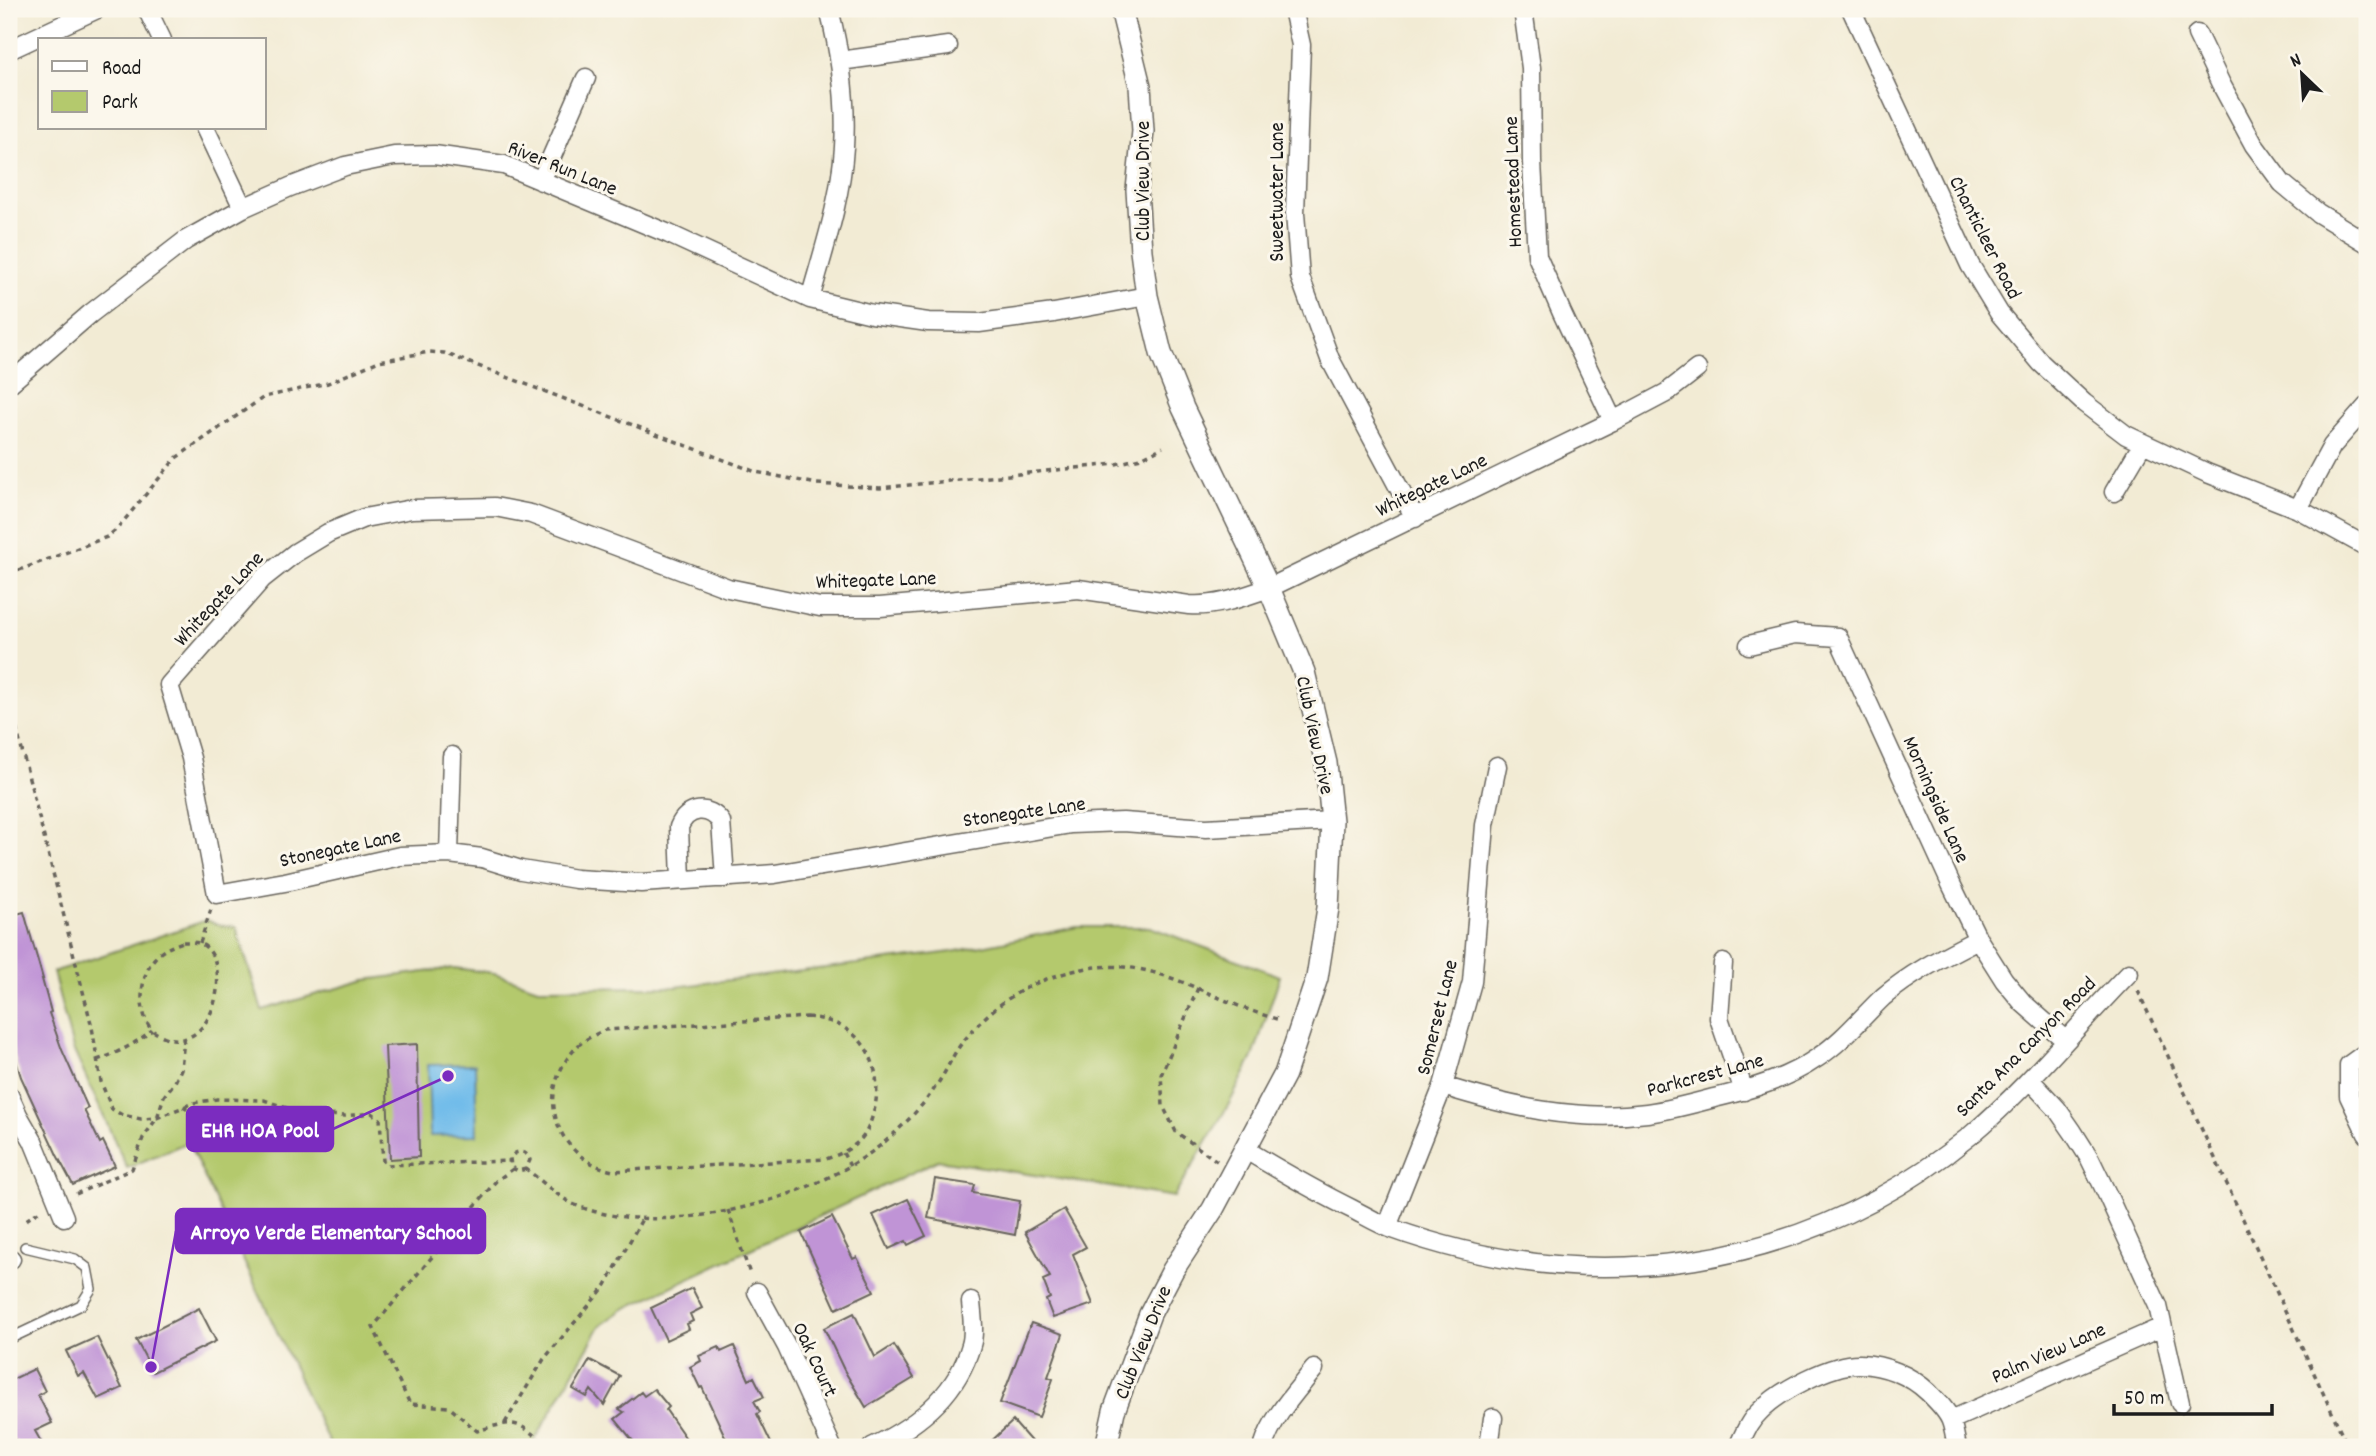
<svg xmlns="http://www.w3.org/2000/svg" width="2376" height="1456" font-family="Dekko,sans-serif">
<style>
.green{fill:#b4c96d;stroke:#687244;stroke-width:2}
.water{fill:#71bcea;stroke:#466c83;stroke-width:2}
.building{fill:#c094d6}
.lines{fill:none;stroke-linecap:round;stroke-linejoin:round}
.service-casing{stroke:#67645c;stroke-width:12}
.minor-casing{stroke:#67645c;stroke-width:21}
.tertiary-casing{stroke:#67645c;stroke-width:24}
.path{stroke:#67645c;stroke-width:3.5;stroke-dasharray:5 5;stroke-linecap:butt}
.service{stroke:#fff;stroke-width:9}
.minor{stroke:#fff;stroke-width:18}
.tertiary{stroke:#fff;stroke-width:21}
.labels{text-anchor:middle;stroke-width:6;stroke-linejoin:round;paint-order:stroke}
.street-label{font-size:21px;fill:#1c1c1c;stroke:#fbf7ec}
.leader{fill:none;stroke:#7b2cbf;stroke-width:2.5}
.callout-dot{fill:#7b2cbf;stroke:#fbf7ec;stroke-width:2.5}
.callout{fill:#7b2cbf;stroke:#7b2cbf;stroke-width:2.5}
.callout-label{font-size:23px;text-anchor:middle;font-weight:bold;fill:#fff}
</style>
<rect width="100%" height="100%" fill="#fbf7ec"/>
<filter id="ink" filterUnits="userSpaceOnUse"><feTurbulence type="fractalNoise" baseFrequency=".0143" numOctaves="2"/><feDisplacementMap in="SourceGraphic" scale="14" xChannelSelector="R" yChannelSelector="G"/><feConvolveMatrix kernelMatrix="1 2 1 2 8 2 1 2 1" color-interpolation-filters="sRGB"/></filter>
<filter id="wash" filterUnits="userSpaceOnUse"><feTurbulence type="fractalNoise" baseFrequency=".00686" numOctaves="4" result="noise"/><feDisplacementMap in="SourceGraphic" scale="28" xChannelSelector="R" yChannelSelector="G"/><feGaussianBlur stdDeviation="1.57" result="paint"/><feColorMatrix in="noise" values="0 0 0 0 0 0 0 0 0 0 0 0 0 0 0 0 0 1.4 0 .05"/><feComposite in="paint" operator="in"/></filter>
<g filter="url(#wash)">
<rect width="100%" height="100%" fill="#f2ebd4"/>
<path class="green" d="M207 920 217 925 236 927 262 1010 366 980 454 968 494 973 538 988 675 987 952 952 1077 927H1150L1280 976 1253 1057 1230 1102 1174 1197 938 1160 624 1309 600 1326 531 1447H331L188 1142 127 1168 73 1049 53 972Z"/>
<path class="water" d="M475 1064 477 1135 430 1136 428 1065Z"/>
<g id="blocks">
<path class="building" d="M24 912 43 979H42L51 1012 49 1013 62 1050 88 1108 84 1110 100 1143 103 1141 115 1166 73 1185 57 1155 21 1077 9 1038V916Z
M417 1044 419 1157 390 1159 385 1046Z
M935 1179 975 1185 973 1193 1020 1201 1015 1235 928 1218Z
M908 1199 926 1236 908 1245 906 1241 889 1249 873 1215Z
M1064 1209 1086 1247 1073 1254 1093 1304 1053 1318 1046 1300 1050 1298 1043 1280 1050 1277 1025 1232Z
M832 1217 853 1259 857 1257 874 1291 836 1309 801 1232Z
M692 1288 702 1308 690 1314 693 1321 687 1324 689 1329 666 1340 651 1308Z
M199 1308 216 1341 153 1372 136 1340Z
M854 1313 875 1357 894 1345 914 1378 866 1407 844 1370 824 1328Z
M1031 1323 1063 1334 1048 1377 1053 1379 1039 1417 1000 1403Z
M97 1337 122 1388 98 1399 84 1373 78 1376 66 1351Z
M734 1346 749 1380 754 1377 764 1397 754 1401 760 1412 757 1414 773 1447H730L702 1387 700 1388 690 1367 701 1361 699 1356 719 1347 721 1352Z
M590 1360 620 1376 604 1405 591 1390 587 1397 573 1389Z
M34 1369 45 1391 38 1395 52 1423 35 1431 44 1447H19L15 1440 9 1443V1381Z
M654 1389 669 1407 666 1410 692 1447H638L615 1419 624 1412 619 1409 641 1392 644 1396Z
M1013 1421 1036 1447H985Z"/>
</g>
</g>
<g filter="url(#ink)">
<use href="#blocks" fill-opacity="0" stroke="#67645c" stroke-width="2"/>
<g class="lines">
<g class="service-casing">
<path id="service" d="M9 1339 81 1305 91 1289 87 1268 75 1259 25 1247"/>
</g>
<g class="minor-casing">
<path id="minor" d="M147 9 162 40
M1293 9 1301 45 1295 213 1300 277 1330 359 1415 518
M1523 9 1531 68 1532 162 1537 256 1562 313 1613 421
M1851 9 1970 265 1999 313 2041 363 2084 403 2126 435 2207 473 2298 509 2367 547
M2197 34 2221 84 2254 145 2282 183 2318 213 2367 243
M9 50 97 9
M840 61 948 46
M205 128 243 208
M541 181 586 78
M810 299C824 249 841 199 844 147 847 101 840 53 829 9
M9 384 90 314 186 240 243 208 290 187 345 166 394 156 434 155 504 165 669 234 810 299 872 314 928 322 979 323 1054 313 1147 296
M2114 492 2143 443
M2298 509 2332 446 2367 406
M1749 645 1795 634 1838 637 1951 884 1978 939 2004 980 2023 1003 2065 1040
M1332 821 1206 828 1123 822 1071 824 775 874 641 883 576 879 521 870 482 858 449 854 400 856 285 882 217 894 191 758 169 685 262 579 295 553 328 533 364 518 412 509 495 507 531 514 728 588 820 607H880L1078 589 1189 605C1218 607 1242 597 1269 588L1613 421 1666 393 1697 369
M449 854 452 756
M681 880 679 827C687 807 709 805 721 822L725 878
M1723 963 1719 1018 1744 1091
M2367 1052 2349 1065V1096L2367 1134
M2030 1080 2057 1109 2073 1132 2090 1159 2107 1194 2158 1306 2180 1403
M1443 1086C1510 1107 1576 1122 1647 1113 1669 1110 1692 1104 1714 1098 1749 1090 1787 1079 1817 1058 1843 1041 1861 1018 1883 997 1911 973 1945 956 1978 939
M9 1095 18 1115 33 1141 64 1217
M1246 1150C1281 1171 1315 1191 1352 1209 1364 1215 1377 1223 1390 1228 1591 1301 1804 1272 1971 1135 2029 1086 2077 1026 2129 973
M1387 1227 1443 1086 1472 982 1485 825 1497 766
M9 1260 11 1259
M757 1292 787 1347 832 1447
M1951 1420 2162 1327
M872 1447C917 1426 957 1395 971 1345 975 1333 972 1315 971 1302
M1263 1447C1272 1417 1295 1393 1314 1369
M1489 1447 1493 1418
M1738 1447C1744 1434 1749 1421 1760 1411 1779 1391 1832 1363 1860 1364 1885 1365 1910 1375 1928 1392 1936 1400 1947 1410 1951 1421 1954 1429 1955 1439 1957 1447"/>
</g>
<g class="tertiary-casing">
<path id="tertiary" d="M1106 1447 1114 1411 1150 1314 1173 1270 1213 1209 1285 1074 1317 978 1328 908 1332 821 1326 763 1304 672 1269 588 1183 408 1161 353 1147 296 1141 251 1137 190 1143 131 1140 86 1121 9"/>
</g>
<path class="path" d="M9 574 107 537 117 529 176 458 264 397 328 383 379 361 429 352 444 353 756 472 817 484 880 488 1116 464 1141 458 1163 447
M9 699 92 1027 101 1082 112 1109 122 1115 141 1119 157 1118 193 1103 217 1099 264 1100 304 1114 345 1116 372 1113 380 1119 383 1161 386 1165 510 1161
M183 942C188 942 194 942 199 943 235 956 216 1056 165 1037 160 1035 155 1033 151 1029 137 1011 140 974 155 958 163 949 172 946 183 942Z
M200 943 211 909
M1198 988 1161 1075 1163 1106 1176 1132 1217 1161
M2138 991 2348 1447
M807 1017C858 1021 884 1058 875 1107 872 1118 868 1133 859 1141 850 1150 838 1155 826 1159L613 1171C556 1158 534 1095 574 1050 582 1040 594 1035 605 1030Z
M97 1060C118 1053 135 1044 152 1030
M183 1107 208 1122 231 1143
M843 1153 850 1166
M513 1169 496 1181 373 1327 410 1404 449 1407 477 1431C514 1420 518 1419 547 1447
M526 1169 518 1171 511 1167 510 1158C516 1149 527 1150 530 1160L526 1169C541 1180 557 1196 573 1204 660 1242 818 1201 888 1139 907 1122 927 1102 940 1080 948 1068 953 1054 962 1043 991 1006 1023 984 1069 972 1151 950 1203 999 1277 1019
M76 1194 132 1169 143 1138 157 1118 164 1096 175 1082 181 1069 184 1039
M728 1210 750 1274
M26 1220 40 1211
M505 1423 544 1359 606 1285 642 1219"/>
<use href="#service" class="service"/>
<use href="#minor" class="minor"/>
<use href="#tertiary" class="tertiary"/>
</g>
</g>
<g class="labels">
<g class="street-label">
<text transform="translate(563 167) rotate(22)" y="7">River Run Lane</text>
<text transform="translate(1142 181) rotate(-90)" y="7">Club View Drive</text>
<text transform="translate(1512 182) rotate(-92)" y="7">Homestead Lane</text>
<text transform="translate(1276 192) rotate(-90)" y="7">Sweetwater Lane</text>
<text transform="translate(1986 237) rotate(63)" y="7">Chanticleer Road</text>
<text transform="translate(1431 484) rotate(-26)" y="7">Whitegate Lane</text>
<text transform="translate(876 579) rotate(-2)" y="7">Whitegate Lane</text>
<text transform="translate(218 598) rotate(-47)" y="7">Whitegate Lane</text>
<text transform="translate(1316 735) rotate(78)" y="7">Club View Drive</text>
<text transform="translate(1937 799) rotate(66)" y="7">Morningside Lane</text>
<text transform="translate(1024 811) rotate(-8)" y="7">Stonegate Lane</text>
<text transform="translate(340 847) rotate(-12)" y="7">Stonegate Lane</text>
<text transform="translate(1436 1017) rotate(-76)" y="7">Somerset Lane</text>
<text transform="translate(2025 1046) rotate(-45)" y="7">Santa Ana Canyon Road</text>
<text transform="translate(1705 1074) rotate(-15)" y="7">Parkcrest Lane</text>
<text transform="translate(1142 1342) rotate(-68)" y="7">Club View Drive</text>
<text transform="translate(2048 1352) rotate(-24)" y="7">Palm View Lane</text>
<text transform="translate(816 1359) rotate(65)" y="7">Oak Court</text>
</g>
</g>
<path class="leader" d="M448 1076L333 1129M151 1367L176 1231"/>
<g class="callout-dot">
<circle cx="448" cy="1076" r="7"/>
<circle cx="151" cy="1367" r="7"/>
</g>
<g class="callout">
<rect x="187" y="1107" width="146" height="44" rx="7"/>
<rect x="176" y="1209" width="309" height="44" rx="7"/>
</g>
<g class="callout-label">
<text x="260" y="1137">EHR HOA Pool</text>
<text x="331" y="1239">Arroyo Verde Elementary School</text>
</g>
<rect width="2376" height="1456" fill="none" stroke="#fbf7ec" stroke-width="35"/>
<rect x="38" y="38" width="228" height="91" fill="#fbf7ec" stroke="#a29f99" stroke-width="2"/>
<rect x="52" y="61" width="35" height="10" fill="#ffffff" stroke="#a29f99" stroke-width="2"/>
<text x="102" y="74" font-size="21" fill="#1c1c1c">Road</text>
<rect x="52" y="91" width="35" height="21" fill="#b4c96d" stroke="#a29f99" stroke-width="2"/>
<text x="102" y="108" font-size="21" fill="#1c1c1c">Park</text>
<g transform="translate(2302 74) rotate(335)" stroke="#fbf7ec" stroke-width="5" paint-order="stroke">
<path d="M0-5L12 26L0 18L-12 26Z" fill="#1c1c1c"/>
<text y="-10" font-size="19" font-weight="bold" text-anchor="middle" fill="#1c1c1c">N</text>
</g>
<path d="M2114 1404v10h158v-10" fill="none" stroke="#1c1c1c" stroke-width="3.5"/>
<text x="2124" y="1404" font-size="21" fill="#1c1c1c" stroke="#fbf7ec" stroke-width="5" paint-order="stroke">50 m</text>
</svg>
